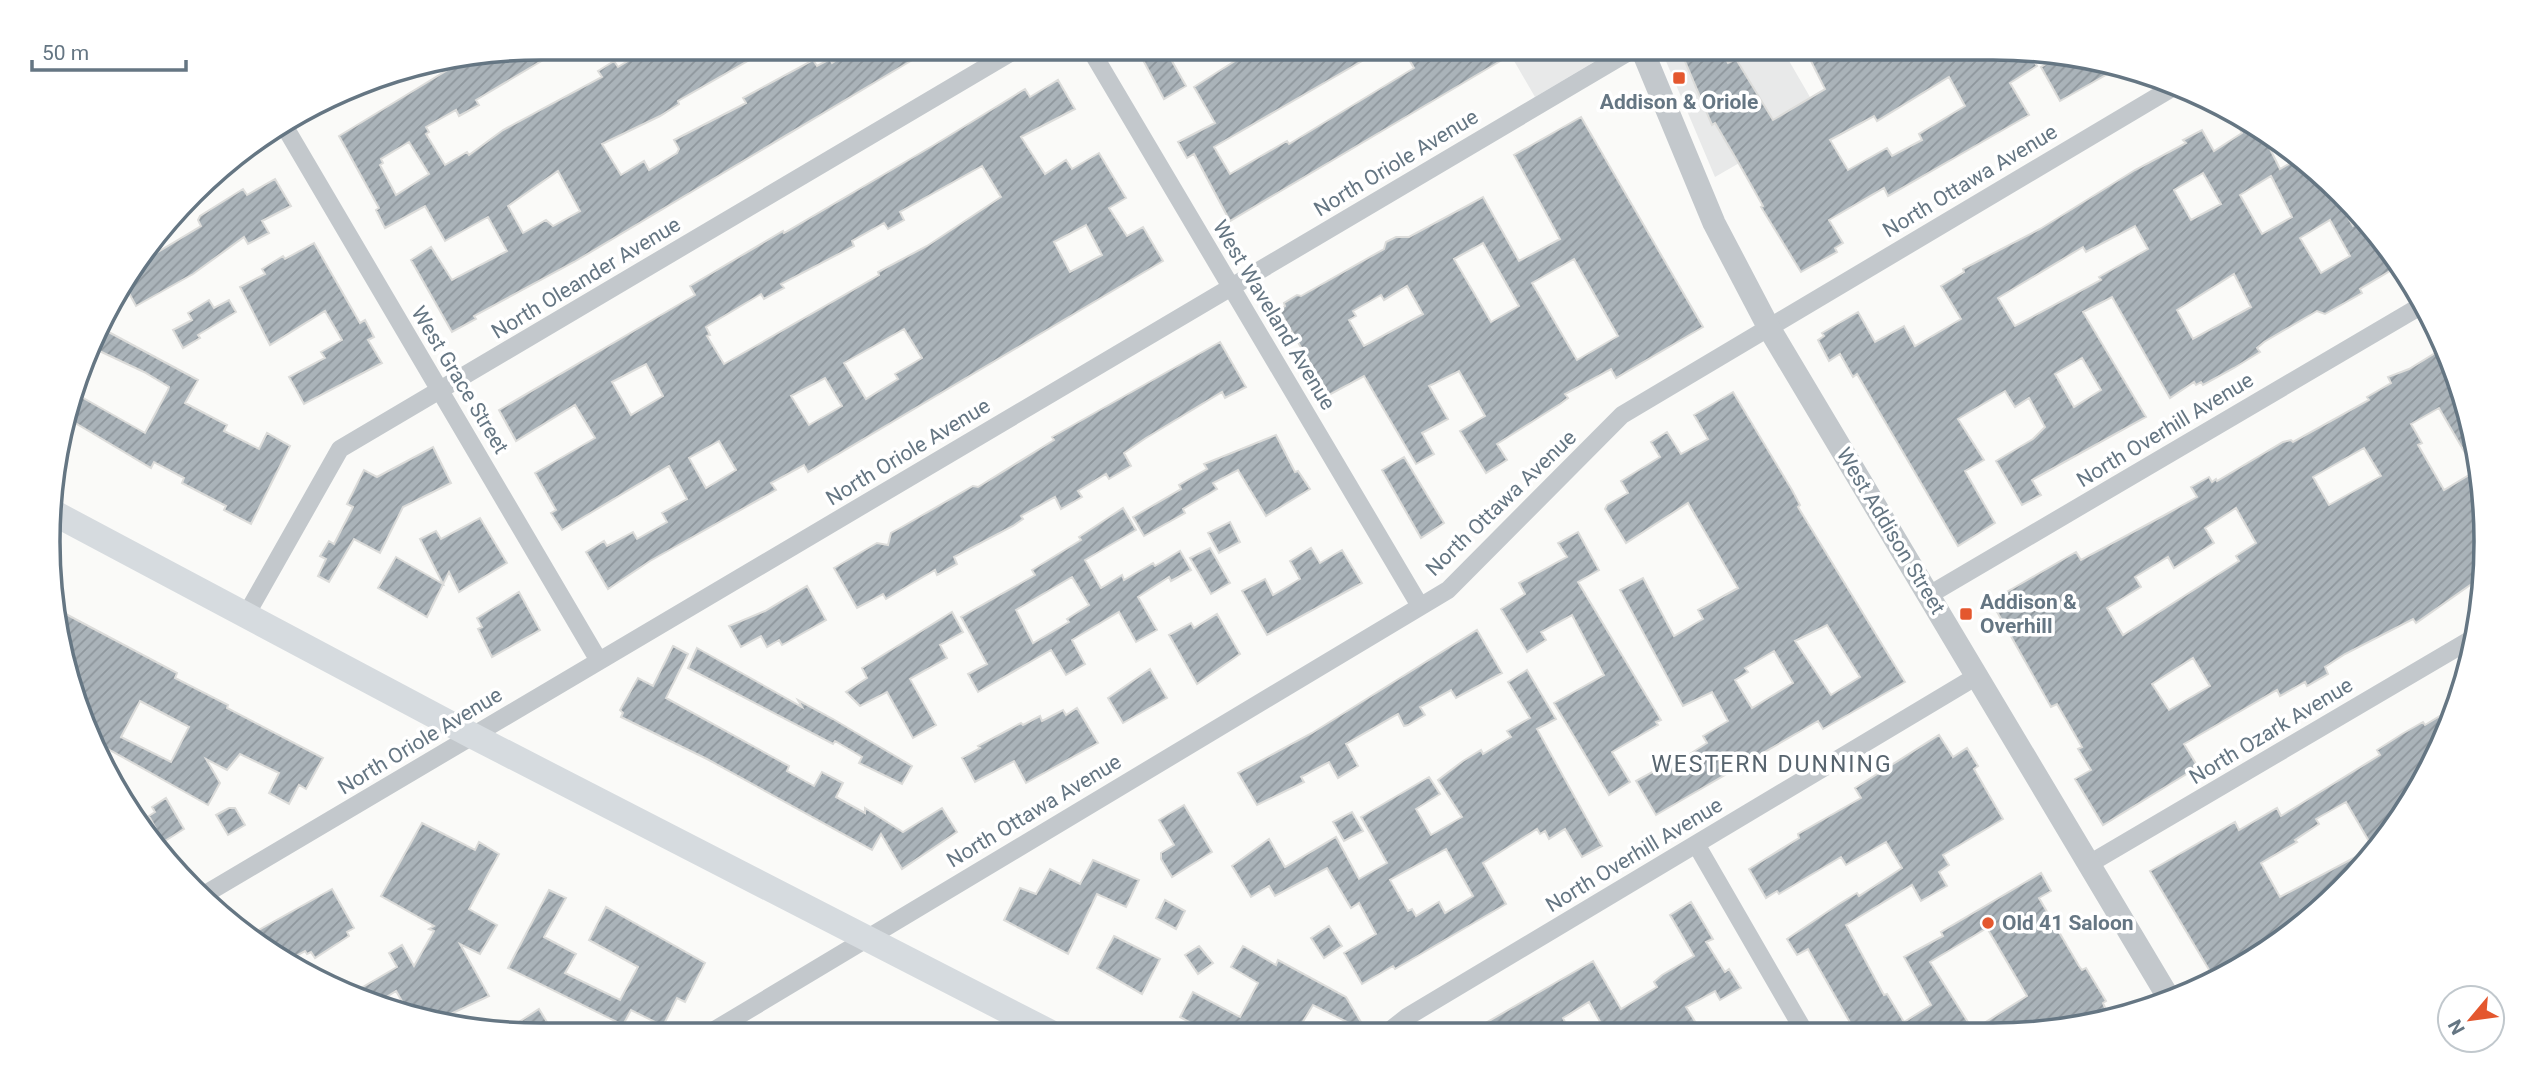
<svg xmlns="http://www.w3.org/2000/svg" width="2534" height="1082" font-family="Roboto,sans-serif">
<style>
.built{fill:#e8e9e9}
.building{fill:url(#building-hatch);stroke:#dcdcda;stroke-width:2;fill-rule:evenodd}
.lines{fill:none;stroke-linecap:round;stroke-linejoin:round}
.minor{stroke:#c3c8cc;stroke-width:18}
.tertiary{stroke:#c3c8cc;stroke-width:23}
.secondary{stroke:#d6dbdf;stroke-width:26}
.poi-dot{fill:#e4572e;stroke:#fff;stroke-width:2.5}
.labels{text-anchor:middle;stroke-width:7;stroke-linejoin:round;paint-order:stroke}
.poi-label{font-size:21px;font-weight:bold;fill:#657683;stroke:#fff;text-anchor:start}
.street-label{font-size:21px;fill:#657683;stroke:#fff}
.neighbourhood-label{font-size:23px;letter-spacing:2px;fill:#57646e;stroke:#fff}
.rim{fill:none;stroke:#657683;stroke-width:3.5}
</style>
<defs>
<pattern id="building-hatch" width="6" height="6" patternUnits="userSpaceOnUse" patternTransform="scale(1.75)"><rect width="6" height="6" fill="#aab3b9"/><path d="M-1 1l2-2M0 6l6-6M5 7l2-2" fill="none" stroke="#8e969c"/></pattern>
</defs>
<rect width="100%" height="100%" fill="#fafaf8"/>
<path class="built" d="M1506 47H1619L1535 97Z
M1660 47H1781L1821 116 1715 177Z"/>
<path class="building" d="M541 47H565L476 100 479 105 459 116 456 110 426 127 429 132 426 134 445 165 467 152 469 155 503 130 602 77 598 71 614 61 618 67 651 47H772L678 101 679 104 660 116 602 144 621 175 644 161 649 170 677 153 679 149 674 140 746 103 743 98 813 60 817 66 830 59 832 63 856 47H907L914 59 574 262 474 316 476 319 452 332 411 260 431 247 452 280 507 251 488 217 445 241 425 206 385 228 376 210 379 208 339 136 464 60ZM409 142 429 174 396 195 380 165 383 163 381 159ZM558 171 580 211 553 226 546 220 523 233 508 206Z
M1136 47H1164L1186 86 1164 99Z
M1257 47H1386L1214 147 1230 174 1287 141 1289 144 1414 68 1402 47H1428L1434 57 1450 47H1494L1502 60 1230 221 1194 154 1187 158 1178 142 1215 123 1194 87Z
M1689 47H1720L1728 63 1736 59 1773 120 1825 89 1804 47H1993L2029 53 2037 66 2010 83 2029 115 1888 196 1884 188 1829 220 1843 243 1835 248 1837 252 1801 272 1761 207 1763 206 1738 162 1715 123 1712 125 1681 52ZM1949 77 1965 106 1919 134 1922 140 1892 156 1887 148 1848 170 1830 140 1874 116 1877 121Z
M2056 58H2059L2118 68 2060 101 2041 67Z
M1058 80 1075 109 1021 137 1045 174 1066 160 1072 169 1099 153 1126 198 1109 208 1127 236 1143 227 1163 261 808 472 804 465 771 483 776 490 650 561 608 589 586 552 604 541 607 546 633 532 637 539 667 522 662 513 687 499 669 466 562 530 551 513 556 510 535 473 595 438 575 405 516 441 499 410 695 295 690 286 783 231 784 233 934 145 1025 89 1030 97ZM982 166 1001 197 927 246 878 272 879 275 724 364 707 336 710 335 706 327 709 325 761 294 764 299 784 288 781 284 854 246 852 241 884 223 888 229 904 220 900 212ZM1086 225 1102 255 1070 272 1054 242ZM904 329 922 358 895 374 898 379 866 399 844 363ZM646 364 663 396 631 415 612 382ZM825 378 842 406 809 425 791 396ZM719 441 736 470 706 488 689 458Z
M2228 108 2273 137 2266 141 2280 169 2301 157 2319 170 2353 226 2358 223 2362 230 2370 225 2400 265 2360 289 2362 293 2325 314 2317 311 2264 342 2257 348 2260 352 2234 368 2203 385 2201 382 2196 385 2194 382 2170 398 2112 297 2083 312 2146 417 2032 480 2041 495 2022 505 1996 461 2033 439 2045 427 2029 398 2015 407 2005 391 1958 419 1984 460 1965 471 1995 523 1958 546 1857 374 1853 377 1840 354 1829 361 1818 340 1824 336 1822 333 1858 312 1875 342 1904 326 1915 346 1961 319 1941 286 1964 272 1963 269 2040 229 2135 170 2186 143 2183 140 2202 130 2214 151 2242 133ZM2203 173 2221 204 2191 220 2174 190ZM2271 176 2292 217 2262 234 2240 195ZM2330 220 2350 256 2321 273 2300 238ZM2135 226 2148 249 2099 277 2101 280 2015 326 1998 298 2083 247 2086 252ZM2234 274 2251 307 2193 339 2177 310ZM2082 358 2101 390 2074 407 2055 374Z
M1581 117 1703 327 1616 378 1611 369 1565 394 1568 398 1560 404 1497 444 1507 460 1486 473 1460 431 1485 416 1459 371 1429 386 1448 419 1422 433 1434 454 1416 464 1364 376 1329 395 1279 310 1285 306 1284 303 1297 295 1301 296 1384 249 1386 242 1396 237H1409L1483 197 1519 261 1560 239 1514 155ZM1483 243 1519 306 1491 322 1454 259ZM1574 259 1618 336 1577 360 1532 283ZM1407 286 1423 314 1364 346 1349 320 1356 316 1353 311 1381 295 1384 300Z
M275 179 291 206 262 221 269 233 248 244 244 237 193 274 136 306 123 282 138 264 201 226 198 220 200 216 243 189 247 195Z
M314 243 360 323 365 320 374 337 368 340 382 363 304 404 289 377 325 358 321 352 342 340 325 311 270 345 240 287 265 274 262 269 283 256 285 259Z
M209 300 214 308 229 300 236 312 198 335 200 338 183 348 173 330 192 320 188 313Z
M103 329 198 380 185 403 227 425 224 431 259 449 267 433 290 446 251 524 224 510 226 506 182 483 184 478 154 462 151 468 67 418 76 394 145 433 168 390 169 387 144 372 93 348Z
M1220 342 1246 387 1225 398 1222 392 1146 438 1124 453 1131 466 1109 479 1106 474 1078 491 1082 497 1061 509 1055 497 1021 516 1023 519 1013 526 954 557 957 564 937 575 935 570 886 599 883 594 857 608 834 568 877 543 888 545 891 533 900 528 973 486 978 487 1054 440 1052 437Z
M2445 347 2470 414 2477 454 2468 458 2439 408 2411 424 2422 443 2418 445 2444 490 2479 469 2486 509 2483 576 2416 623 2413 619 2345 654 2325 667 2328 674 2307 686 2305 682 2280 696 2277 690 2184 744 2198 767 2103 825 2075 779 2091 770 2078 749 2082 747 2057 704 2051 707 1991 601 2076 552 2081 560 2163 516 2197 497 2191 487 2209 477 2212 482 2216 479 2217 481 2283 442 2291 440 2293 442 2369 400 2367 397 2391 383 2388 377 2409 369ZM2364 448 2381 476 2329 505 2313 477ZM2236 508 2256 543 2236 556 2239 561 2123 635 2107 608 2141 587 2135 577 2168 557 2174 568 2214 543 2205 528ZM2193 658 2210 686 2169 710 2152 684Z
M1733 392 1792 490 1800 505 1798 507 1905 682 1823 729 1818 721 1656 815 1636 781 1656 770 1659 774 1696 750 1707 743 1703 736 1728 721 1712 692 1683 706 1620 590 1643 578 1674 636 1703 619 1698 610 1738 588 1688 503 1626 543 1605 509 1607 505 1628 493 1621 481 1660 457 1651 442 1667 432 1681 454 1708 439 1694 415ZM1827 625 1860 677 1831 695 1795 641ZM1774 651 1793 683 1752 708 1735 680 1748 672 1745 668Z
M1276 435 1295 472 1298 471 1310 489 1266 516 1238 470 1213 483 1217 489 1183 509 1185 513 1144 536 1133 517 1181 489 1179 485 1207 469 1204 464Z
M433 447 451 483 403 507 380 553 354 539 329 582 318 576 326 559 320 556 329 541 334 544 353 507 347 504 364 470 377 477Z
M1404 457 1444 523 1421 538 1382 470Z
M1123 508 1136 530 1085 560 1101 588 1122 575 1124 580 1153 563 1155 566 1180 551 1191 570 1171 581 1169 577 1138 597 1157 630 1136 642 1119 612 1072 640 1085 664 1066 675 1051 650 978 692 968 674 987 664 961 617 1035 575 1032 570 1081 540 1079 537ZM1072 577 1089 605 1067 619 1069 622 1033 643 1016 610Z
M480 518 507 563 459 592 449 572 427 617 378 588 396 557 443 584 420 539 436 531 441 539Z
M1230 522 1240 542 1219 553 1208 533Z
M1578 532 1599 570 1578 582 1661 720 1656 722 1658 725 1612 752 1630 782 1609 795 1554 703 1604 675 1572 615 1541 632 1546 640 1527 652 1501 609 1525 594 1519 583 1567 557 1558 543Z
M1210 548 1230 583 1211 594 1190 558Z
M1311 548 1320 563 1342 550 1362 583 1267 635 1242 591 1265 579 1273 595 1300 579 1290 561Z
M807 586 826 620 782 645 779 640 767 647 761 636 741 647 729 626 765 611Z
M519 592 540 630 492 657 478 629 482 627 477 618Z
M62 612 177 673 175 678 228 705 227 708 323 758 306 789 299 785 289 804 269 793 279 773 240 754 227 770 206 759 220 783 208 805 92 740 73 699 56 624ZM140 701 189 727 171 762 121 737Z
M952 612 963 632 940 645 947 658 910 679 936 725 913 738 887 692 860 706 846 692 867 678 862 668Z
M1217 614 1240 654 1197 684 1169 635 1191 623 1194 628Z
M1477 630 1502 673 1456 698 1451 690 1420 707 1425 715 1408 725 1404 726 1398 714 1346 744 1358 766 1338 778 1329 762 1301 777 1304 782 1257 805 1238 773 1312 733Z
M673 646 688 654 666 698 789 766 787 771 814 786 822 772 843 783 836 797 865 813V808L903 832 942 808 957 832 902 869 881 834 872 850 707 759 621 717 623 713 620 710 638 678 653 686Z
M697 648 802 707 798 700 833 719 912 766 902 784 859 763 862 757 835 741 833 744 688 668Z
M1150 669 1167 698 1123 723 1108 698Z
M1527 670 1556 719 1537 729 1602 846 1582 857 1565 829 1549 839 1545 831 1540 834 1537 829 1483 863 1506 904 1409 961 1395 969 1393 966 1362 984 1344 953 1376 934 1359 903 1351 908 1327 868 1275 896 1269 886 1251 897 1232 866 1269 839 1285 867 1336 837 1359 879 1387 863 1361 817 1429 777 1440 794 1416 809 1431 835 1462 817 1438 780 1463 761 1481 750 1483 754 1511 737 1507 731 1530 718 1508 682ZM1446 849 1473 896 1445 913 1439 902 1416 916 1412 909 1408 911 1390 880Z
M2458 705 2403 816 2373 848 2346 802 2316 819 2319 824 2295 840 2297 842 2261 863 2280 897 2361 854 2364 858 2323 901 2292 919 2298 928 2294 932 2214 978 2150 871 2235 822 2239 830 2277 808 2281 816 2380 755 2377 750 2402 734 2423 722 2425 725Z
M1077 708 1098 743 1026 783 1014 761 975 782 962 758 980 748 978 746 1021 723 1023 725 1040 716 1042 721 1063 710 1066 715Z
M1939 735 1953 757 1967 748 1978 766 1974 769 2003 819 1943 855 1949 865 1939 872 1947 886 1921 901 1912 885 1846 925 1884 995 1887 994 1904 1022 1931 1005 1904 957 1943 936 1941 932 2041 873 2051 891 2039 898 2079 966 2082 970 2086 968 2106 1001 2103 1003 2109 1017 2058 1030 1855 1031 1808 949 1797 955 1787 939 1839 904 1857 893 1859 896 1902 868 1886 842 1846 865 1841 857 1779 894 1777 891 1766 898 1749 869 1799 838 1798 834 1861 798 1855 788ZM1987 928 2027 996 1973 1030 1930 962Z
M166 798 184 829 163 842 149 816 155 812 152 807Z
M1184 805 1212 852 1172 877 1161 859V853L1174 845 1159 820Z
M229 808H235L245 825 228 835 216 815Z
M1352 812 1363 831 1344 841 1333 822Z
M422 823 475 850 479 842 499 854 469 909 497 925 480 954 460 944 489 996 442 1018 409 1013 396 991 374 1005 351 994 397 967 389 953 402 945 414 966 434 931 429 929 434 926 381 896Z
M1093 860 1139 880 1126 907 1097 894 1068 954 1004 920 1020 888 1036 894 1050 869 1080 884Z
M332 889 354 928 347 932 349 936 315 958 311 952 307 954 305 951 285 962 248 936Z
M549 890 566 898 544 937 576 954 565 973 620 1000 638 967 589 940 606 907 705 963 685 1002 677 998 663 1026 631 1010 623 1025 508 968Z
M1165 900 1185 911 1176 929 1156 918Z
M1691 902 1713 939 1706 942 1725 972 1729 969 1741 988 1720 1000 1715 991 1686 1007 1701 1031 1606 1032 1589 1002 1563 1018 1570 1032H1470L1593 961 1621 1009 1657 987 1654 982 1662 975 1694 956 1670 915Z
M1329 926 1342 946 1324 958 1311 938Z
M1114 936 1160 959 1142 994 1097 968Z
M1199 946 1213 963 1198 974 1185 955Z
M1243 946 1276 965 1278 960 1346 997 1367 1032 1313 1005 1296 1033H1209L1180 1017 1193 992 1240 1017 1258 983 1231 967Z
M539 1009 555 1035 508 1029Z"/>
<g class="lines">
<path class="minor" d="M1089 47 1420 606
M282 122 599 661
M1929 595 2424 304
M245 617 340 449 1020 47
M1696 844 1804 1031
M2089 864 2475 637
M202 896 1637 47
M1388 1032 1407 1017 1977 676
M708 1034 1448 590 1622 415 2177 85"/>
<path class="tertiary" d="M1641 47 1714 223 1769 328 2170 1000"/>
<path class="secondary" d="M54 513 473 736 1051 1033"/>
</g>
<g class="poi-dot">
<rect x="1672" y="71" width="14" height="14" rx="3.5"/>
<rect x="1959" y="607" width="14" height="14" rx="3.5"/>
<circle cx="1988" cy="923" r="7"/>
</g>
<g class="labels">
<g class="poi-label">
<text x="1679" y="109" text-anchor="middle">Addison &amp; Oriole</text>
<text x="1980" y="609">Addison &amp;<tspan x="1980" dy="24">Overhill</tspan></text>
<text x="2002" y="930">Old 41 Saloon</text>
</g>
<g class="street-label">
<text transform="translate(1396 163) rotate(-31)" y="7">North Oriole Avenue</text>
<text transform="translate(1970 181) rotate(-31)" y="7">North Ottawa Avenue</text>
<text transform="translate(586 278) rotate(-31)" y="7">North Oleander Avenue</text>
<text transform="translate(1274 315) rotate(59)" y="7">West Waveland Avenue</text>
<text transform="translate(460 380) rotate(59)" y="7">West Grace Street</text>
<text transform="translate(2165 430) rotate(-31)" y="7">North Overhill Avenue</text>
<text transform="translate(908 452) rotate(-31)" y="7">North Oriole Avenue</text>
<text transform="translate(1501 503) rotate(-44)" y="7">North Ottawa Avenue</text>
<text transform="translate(1891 531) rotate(59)" y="7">West Addison Street</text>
<text transform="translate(2271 731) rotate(-31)" y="7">North Ozark Avenue</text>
<text transform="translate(420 741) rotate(-31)" y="7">North Oriole Avenue</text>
<text transform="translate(1034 811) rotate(-31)" y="7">North Ottawa Avenue</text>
<text transform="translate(1634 855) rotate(-31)" y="7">North Overhill Avenue</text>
</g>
<g class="neighbourhood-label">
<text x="1772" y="772">WESTERN DUNNING</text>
</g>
</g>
<path d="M0 0H2534V1082H0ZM541 60H1993A481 481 0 0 1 2474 541V542A481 481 0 0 1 1993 1023H541A481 481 0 0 1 60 542V541A481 481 0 0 1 541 60Z" fill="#fff" fill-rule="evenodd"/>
<path class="rim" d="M541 60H1993A481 481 0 0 1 2474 541V542A481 481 0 0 1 1993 1023H541A481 481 0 0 1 60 542V541A481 481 0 0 1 541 60Z"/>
<g transform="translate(2471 1019) rotate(241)"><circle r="33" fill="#ffffff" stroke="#c1c8cd" stroke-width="2"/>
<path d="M0-5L12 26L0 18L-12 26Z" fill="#e4572e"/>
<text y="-10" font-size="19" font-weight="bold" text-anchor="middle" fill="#657683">N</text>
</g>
<path d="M32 60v10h154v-10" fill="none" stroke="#657683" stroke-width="3.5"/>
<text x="42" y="60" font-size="21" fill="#657683" stroke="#ffffff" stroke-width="5" paint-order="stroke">50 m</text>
</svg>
